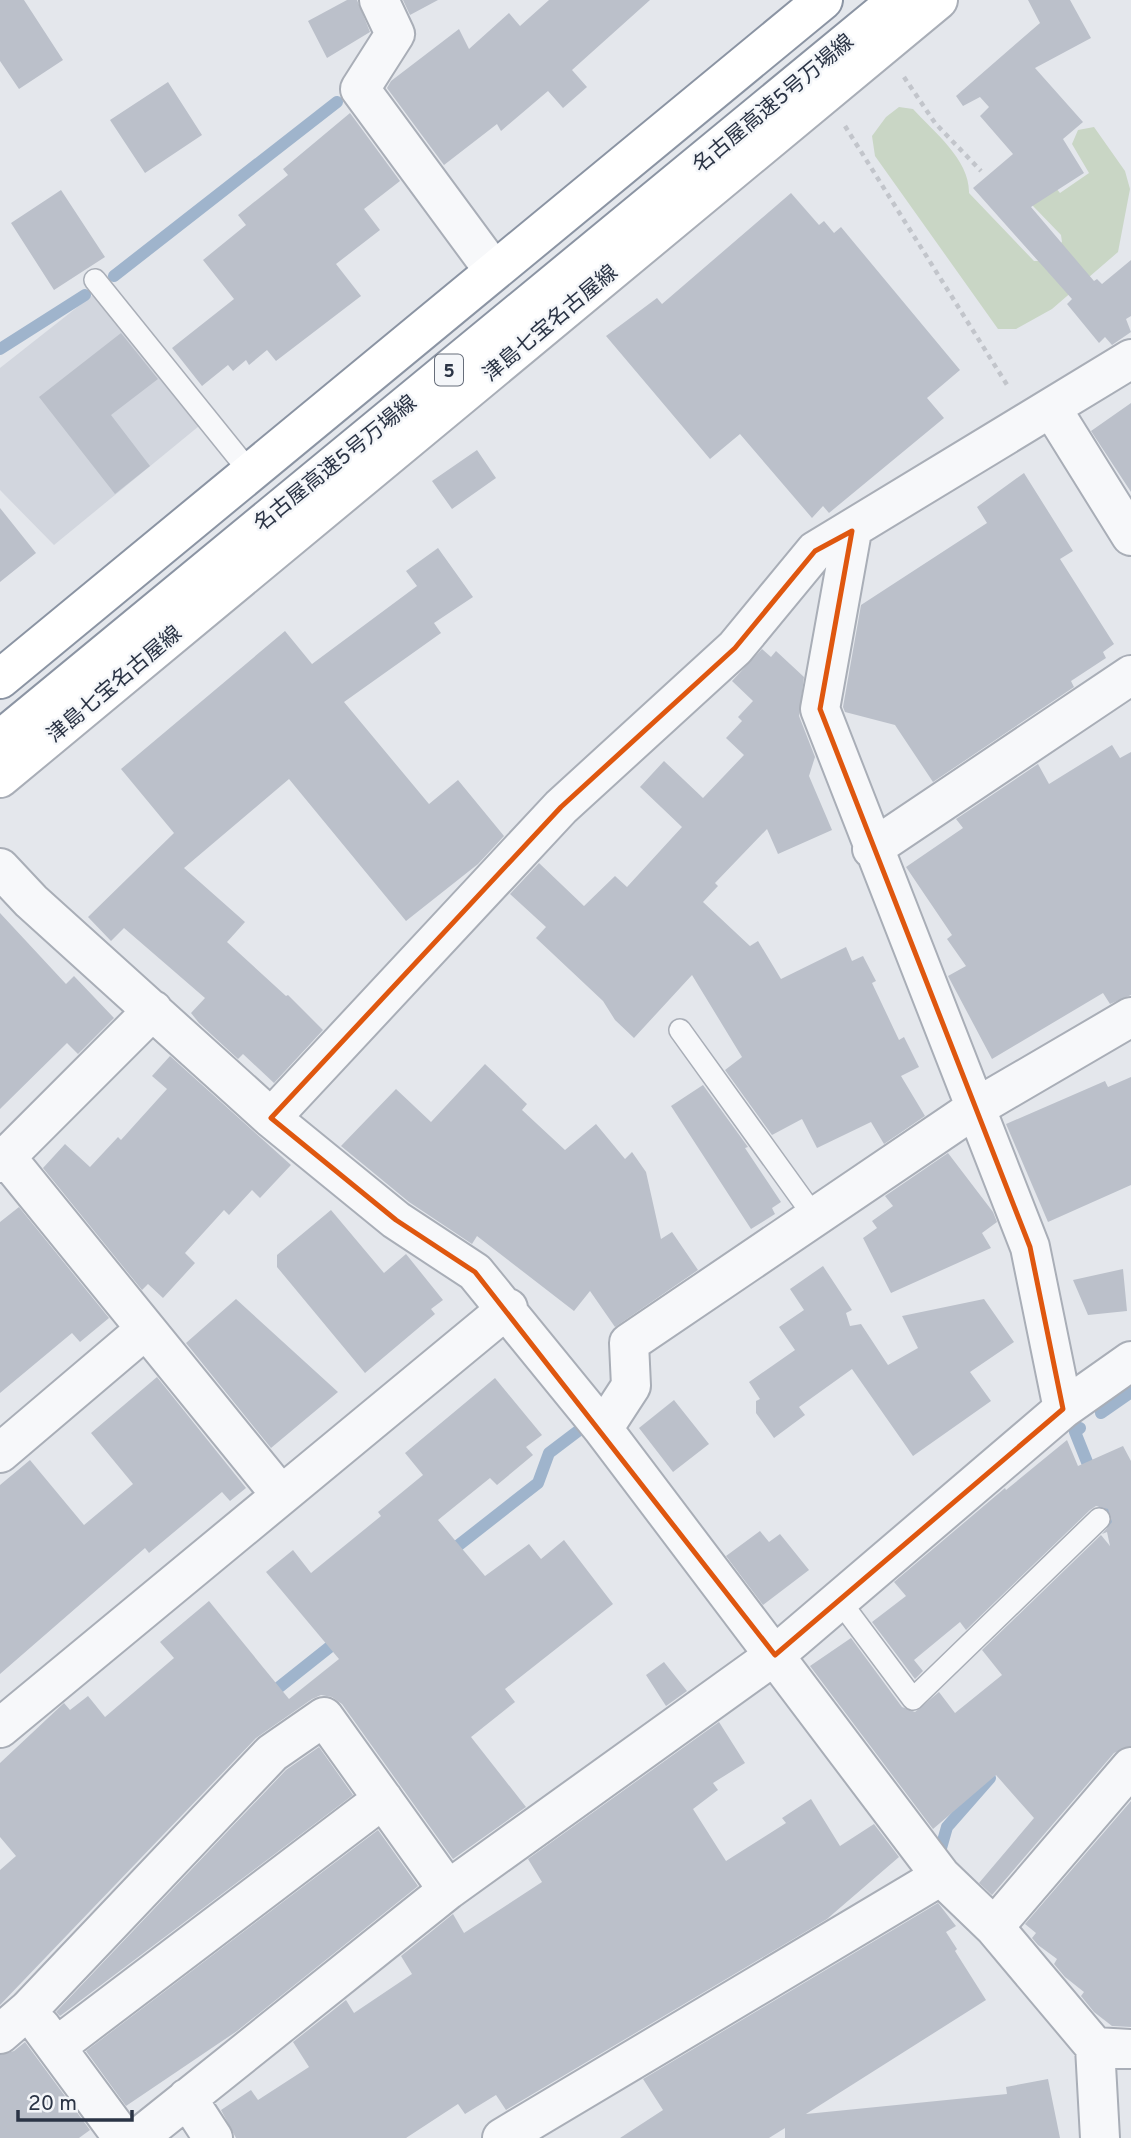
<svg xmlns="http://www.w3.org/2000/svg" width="1131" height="2138" font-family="Overpass,'Noto Sans JP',sans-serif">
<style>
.built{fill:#d2d6de}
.green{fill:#c9d6c5}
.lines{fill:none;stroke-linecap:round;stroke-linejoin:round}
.stream{stroke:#9fb4cc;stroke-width:12}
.building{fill:#bbc0ca}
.lane-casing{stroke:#a9aeb7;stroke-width:24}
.street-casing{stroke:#a9aeb7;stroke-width:42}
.secondary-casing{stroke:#a9aeb7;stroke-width:42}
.highway-casing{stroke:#8b94a3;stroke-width:42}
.path{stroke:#c2c5cb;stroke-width:4.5;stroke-dasharray:5 5;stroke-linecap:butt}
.lane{stroke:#f7f8fa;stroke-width:21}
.street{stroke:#f7f8fa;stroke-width:38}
.secondary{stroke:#fff;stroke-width:38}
.highway{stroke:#fff;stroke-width:38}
.marked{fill:none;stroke:#df570f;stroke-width:5;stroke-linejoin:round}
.labels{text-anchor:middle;stroke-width:5;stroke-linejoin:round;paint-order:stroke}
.shield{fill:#f4f6f9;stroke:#676e7b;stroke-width:2}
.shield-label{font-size:19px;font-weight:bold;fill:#2b3445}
.street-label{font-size:21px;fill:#2b3445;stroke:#f4f6f9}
</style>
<rect width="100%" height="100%" fill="#e4e7ec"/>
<path class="built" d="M94 294 199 426 54 545 0 490V368Z"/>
<path class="green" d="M899 107 913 109C934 132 970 160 969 193L1034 261H1039L1062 242 1061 235 1033 206 1021 180 1041 170 1060 193 1089 173 1072 144 1078 130 1094 127 1125 171 1130 189 1118 252 1052 309 1016 329H998L875 156 872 136 886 117Z"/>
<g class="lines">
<path class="stream" d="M114 276 337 102
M0 349 85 295
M1101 1413 1130 1393
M1080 1428 1075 1432 1093 1477
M1100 1494 1117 1535
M446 1555 538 1483 549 1453 578 1431
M268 1696 341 1638
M941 1848 947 1827 990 1778"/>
</g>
<path class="building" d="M0 0H24L63 60 19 89 0 61Z
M347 0H357L370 32 327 58 308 21Z
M403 0H438L410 15Z
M549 0H650L572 70 587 87 563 108 548 91 501 131 497 124 444 165 387 88 391 81 459 29 469 49 509 13 520 26Z
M1028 0H1070L1091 38 1035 68 1083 122 1063 139 1084 173 1031 207 1094 281 1097 279 1102 284 1131 260V316L1126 319 1131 332 1112 345 1105 337 1099 343 1067 304 1072 299 973 188 1013 154 980 116 989 107 980 97 963 106 956 96 1040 23Z
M168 82 202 135 145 173 110 120Z
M350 113 400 181 364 209 380 230 336 264 361 296 276 361 267 350 249 365 246 360 233 371 228 365 202 386 172 348 234 299 203 260 246 225 238 215 288 175 283 169Z
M61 190 105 257 54 290 11 223Z
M791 193 819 225 824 221 834 233 841 227 960 370 927 398 944 418 829 513 823 506 812 518 740 434 710 459 606 336 657 298 662 304Z
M121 333 158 379 111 415 150 466 115 494 39 397Z
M1131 403V492L1091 431Z
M477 450 496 478 452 509 432 481Z
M1024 473 1073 551 1060 559 1114 644 1103 652 1106 658 1071 681 1074 687 933 782 895 725 845 712 843 707 861 605 987 523 977 507Z
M0 508 36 553 0 582Z
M438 548 473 597 434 623 441 633 344 702 429 804 458 780 504 836 478 864 406 921 289 779 184 868 245 922 227 942 286 996 288 995 323 1030 274 1083 243 1054 238 1059 199 1023 191 1013 205 998 124 928 111 941 88 917 174 833 121 769 285 631 312 664 417 586 406 571Z
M762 649 771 657 776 651 804 677 799 716 815 757 809 776 832 830 778 854 767 829 715 883 718 886 703 902 750 946 758 941 781 979 846 947 852 961 863 956 876 981 872 983 899 1040 904 1037 919 1067 901 1076 925 1116 884 1144 871 1122 817 1148 802 1119 772 1135 725 1070 742 1057 692 975 634 1038 615 1020 603 1001 536 938 546 927 510 894 539 863 584 906 615 876 627 887 682 827 640 787 664 761 703 798 744 755 726 738 742 721 738 717 753 701 732 681Z
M1112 745 1120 758 1131 752V995L1110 1004 1103 993 992 1059 948 976 966 966 947 939 952 935 906 867 963 828 956 819 1038 764 1049 784Z
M0 913 66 984 74 976 114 1018 78 1054 67 1043 0 1109Z
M170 1056 291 1165 260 1198 252 1190 229 1215 224 1210 185 1253 195 1263 163 1298 148 1284 142 1290 43 1168 65 1144 90 1167 118 1137 121 1140 167 1089 152 1076Z
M485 1064 527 1104 522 1110 565 1150 596 1124 625 1159 632 1152 646 1172 661 1239 672 1232 698 1270 615 1327 590 1291 574 1311 477 1236 472 1244 409 1202 341 1146 396 1089 431 1122Z
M1131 1077V1185L1048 1222 1006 1124 1105 1081 1108 1087Z
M703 1085 748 1147 745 1148 781 1202 772 1208 775 1214 751 1229 671 1106Z
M948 1153 993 1212 997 1222 982 1233 991 1248 891 1293 863 1238 877 1228 872 1221 893 1206 885 1196Z
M19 1207 109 1318 80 1342 72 1333 0 1393V1222Z
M331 1210 384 1273 406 1254 443 1300 431 1309 435 1314 365 1373 277 1267V1255Z
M823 1266 852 1310 846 1313 850 1326 861 1324 888 1365 918 1348 902 1316 984 1299 1014 1342 970 1372 991 1401 913 1456 852 1369 799 1407 805 1415 774 1438 756 1413V1401L760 1399 749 1382 795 1350 779 1327 804 1310 790 1289Z
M1123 1269 1127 1311 1088 1315 1073 1280Z
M236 1299 338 1392 271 1448 186 1343Z
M157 1377 246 1488 230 1501 222 1492 149 1553 145 1548 0 1674V1485L30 1460 84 1525 133 1484 91 1433Z
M495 1378 542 1435 526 1447 533 1455 497 1485 490 1478 438 1520 485 1576 529 1544 541 1559 564 1540 613 1604 505 1689 515 1702 471 1737 526 1807 453 1859 342 1704 332 1697 321 1695 312 1699 256 1738 0 2005V1870L16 1856 0 1837V1763L64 1703 70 1710 88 1696 105 1717 174 1658 160 1642 209 1601 289 1699 339 1659 266 1572 293 1550 311 1573 381 1516 378 1512 423 1475 405 1453Z
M674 1400 709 1444 673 1472 639 1428Z
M1067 1440 1078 1466 1123 1446 1131 1461V1746L1114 1753 992 1895 979 1883 1034 1818 996 1775 933 1829 810 1666 851 1638 902 1707 915 1712 939 1692 955 1713 1002 1675 982 1650 1101 1535 1110 1546 1107 1532 1102 1534 1112 1522 1108 1509 1096 1506 1090 1510 966 1630 960 1622 914 1660 923 1671 915 1679 872 1622 906 1596 894 1582 1005 1488 1006 1490Z
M760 1531 769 1542 780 1534 809 1570 763 1605 726 1556Z
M664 1662 687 1691 666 1706 646 1675Z
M719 1722 745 1763 713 1783 718 1790 693 1809 726 1861 786 1823 782 1818 811 1799 840 1846 874 1824 899 1857 827 1919 506 2110 496 2095 465 2114 458 2104 406 2138H236L221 2110 251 2090 258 2100 309 2067 293 2042 346 2000 354 2013 412 1974 401 1956 453 1914 464 1933 542 1882 528 1859Z
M319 1747 353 1795 60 2016 56 2012 286 1770Z
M1131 1801V2027L1112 2026 1094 2012 1081 1996 1084 1992 1065 1977 1054 1964 1057 1959 1038 1945 1032 1938 1036 1933 1025 1924Z
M378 1830 418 1886 237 2031 126 2106 86 2051Z
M938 1903 956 1926 946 1932 957 1949 955 1951 986 2000 806 2114 1007 2094 1006 2087 1048 2079 1060 2138H785V2128L769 2138H620L663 2110 643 2079Z
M25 2042 90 2130 79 2138H0V2055L14 2051Z"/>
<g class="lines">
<g class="lane-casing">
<path id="lane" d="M95 280 241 461
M680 1030 814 1216
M839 1600 913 1699 1099 1519"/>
</g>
<g class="street-casing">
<path id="street" d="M379 0 395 34 360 89 486 260
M1052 409 1131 536
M852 531 820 709 1030 1247 1063 1409
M872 849 1131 675
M0 868 31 901 271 1118 396 1220 475 1272 603 1429 941 1876 994 1927 1095 2047 1100 2138
M271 1118 561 807 735 648 815 551 1131 359
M6 1157 146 1329
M0 1163 153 1010
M603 1429 631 1386 629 1343 977 1107 1131 1017
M0 1453 146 1329 281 1495
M0 1728 508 1308
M994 1927 1131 1767
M41 2027 123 2138
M0 2034 28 2010 272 1753 324 1717 448 1890
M56 2047 383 1799
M1095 2047 1131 2049
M187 2098 213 2138
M138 2138 448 1890 775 1655 1063 1409 1131 1361
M502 2138 941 1876"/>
</g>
<g class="secondary-casing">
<path id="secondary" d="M0 778 938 0"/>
</g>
<g class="highway-casing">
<path id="highway" d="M0 679 823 0
M0 740 898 0"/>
</g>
<path class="path" d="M904 77 935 123 981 171
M845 126 1009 388"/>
<use href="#lane" class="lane"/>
<use href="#street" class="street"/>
<use href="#secondary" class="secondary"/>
<use href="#highway" class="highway"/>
</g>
<path class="marked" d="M852 531 820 709 1030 1247 1063 1409 775 1655 475 1272 396 1220 271 1118 561 807 735 648 815 551Z"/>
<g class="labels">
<rect class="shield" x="435" y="354.5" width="28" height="31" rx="5"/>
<g class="shield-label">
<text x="449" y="377">5</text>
</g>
<g class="street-label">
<text transform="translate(773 103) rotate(-40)" y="7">名古屋高速5号万場線</text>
<text transform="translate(550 323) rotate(-40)" y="7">津島七宝名古屋線</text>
<text transform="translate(335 463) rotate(-39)" y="7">名古屋高速5号万場線</text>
<text transform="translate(114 684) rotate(-40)" y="7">津島七宝名古屋線</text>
</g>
</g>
<path d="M18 2110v10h114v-10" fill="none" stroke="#2b3445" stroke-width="3.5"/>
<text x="28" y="2110" font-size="21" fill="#2b3445" stroke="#f4f6f9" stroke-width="5" paint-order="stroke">20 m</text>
</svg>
